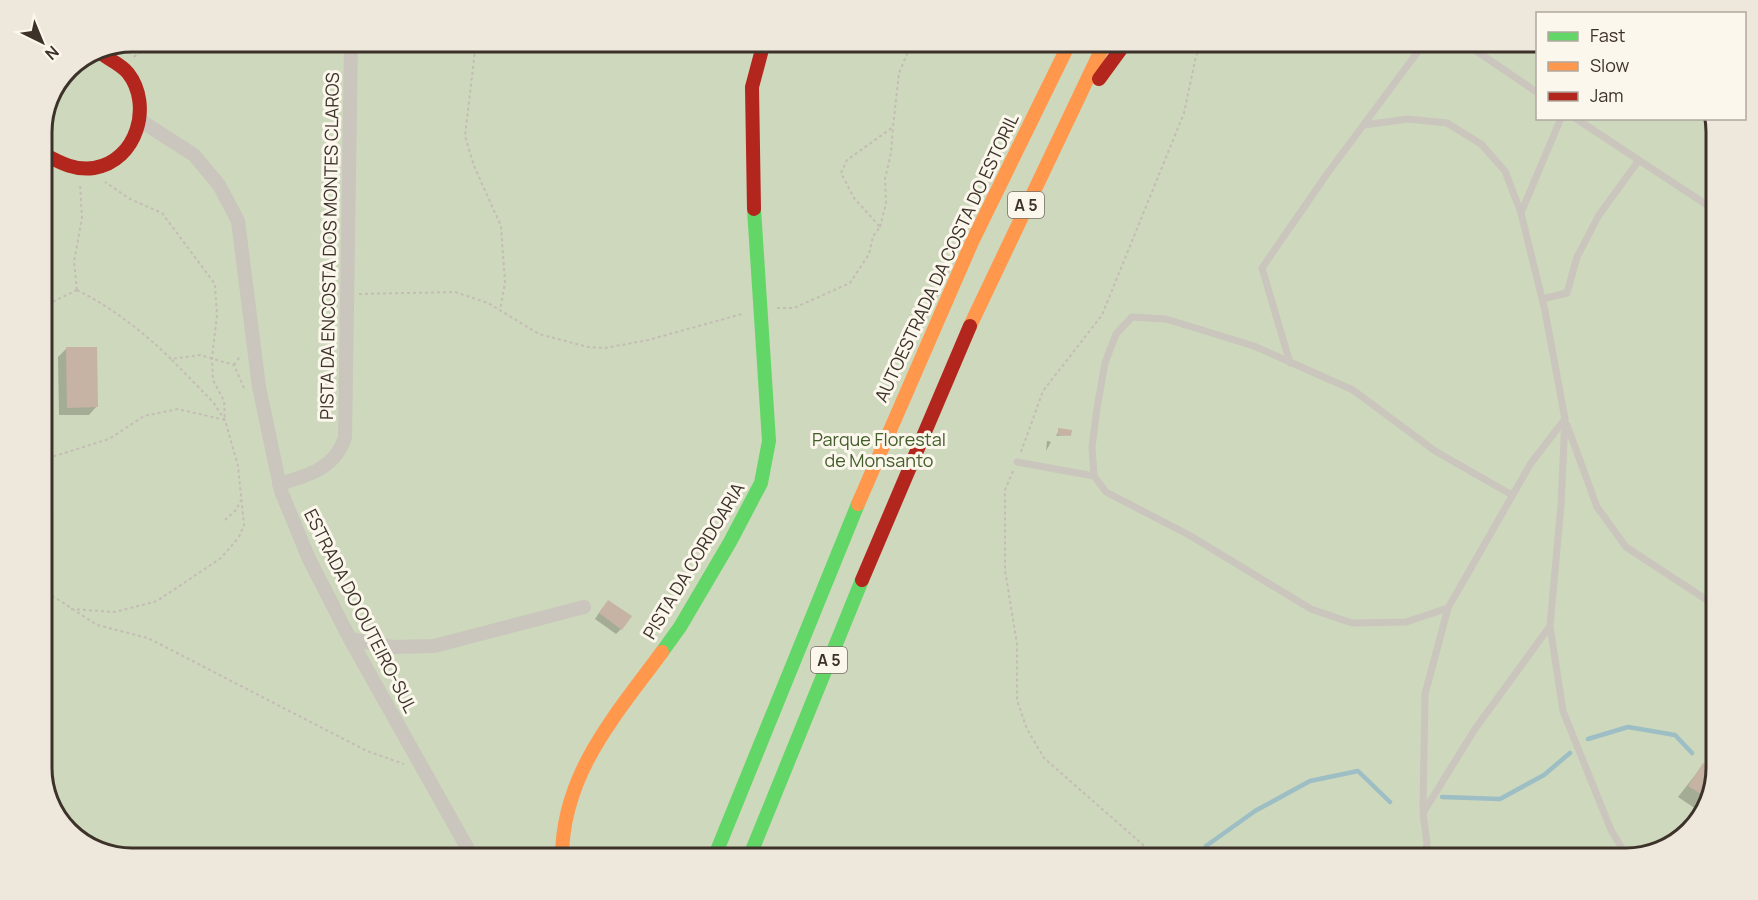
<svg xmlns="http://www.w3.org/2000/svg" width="1758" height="900" font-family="Manrope,sans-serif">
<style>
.green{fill:#ced8bc}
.shadow{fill:#0003}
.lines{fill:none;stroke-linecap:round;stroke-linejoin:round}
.stream{stroke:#9dbec4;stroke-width:4.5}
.building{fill:#c6b3a4}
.path{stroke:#c3bdb5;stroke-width:2;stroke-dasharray:3 3;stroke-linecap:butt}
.lane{stroke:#cac5bd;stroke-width:7}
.street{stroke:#cac5bd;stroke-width:14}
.fast{stroke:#63d668;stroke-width:14}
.slow{stroke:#ff974d;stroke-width:14}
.jam{stroke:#b3261e;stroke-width:14}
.labels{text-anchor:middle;stroke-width:6;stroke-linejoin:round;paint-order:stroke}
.shield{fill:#fcf7ec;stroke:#766d64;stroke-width:1.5}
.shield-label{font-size:16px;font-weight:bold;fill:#3c3229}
.street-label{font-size:18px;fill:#3c3229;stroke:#fcf7ec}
.park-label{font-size:18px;fill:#425d2a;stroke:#fcf7ec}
.rim{fill:none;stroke:#3c3229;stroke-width:3}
</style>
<rect width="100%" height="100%" fill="#f0ece4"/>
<path class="green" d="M132 42H1537L1538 118H1713L1716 126V768L1707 807 1676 843 1626 858H132L93 849 57 818 42 774V126L69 68Z"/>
<path class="shadow" d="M66 349 97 406 89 415H59L58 357Z
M1059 430 1070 435 1056 436Z
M1047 441H1048L1051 442 1046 451Z
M603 607 621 629 616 634 595 619Z
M1703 765 1715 773 1707 807 1702 813 1678 797Z"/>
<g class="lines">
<path class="stream" d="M1588 739 1628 727 1675 735 1692 753
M1442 797 1500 799 1544 775 1570 753
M1206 846 1255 811 1310 781 1358 771 1390 802"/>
</g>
<path class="building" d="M66 347H97L98 407 67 408Z
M1058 428 1072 430 1071 436 1058 435Z
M608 600 632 616 622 630 599 613Z
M1703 763 1715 772 1709 799 1688 786Z"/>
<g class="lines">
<path class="path" d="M476 42 465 136 474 166 501 226 505 283 500 310
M134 57 153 42
M880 227 886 203 885 179 891 153 893 127
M77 290C114 309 142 331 171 359L200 355 234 365 244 388
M77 290 74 262 82 218 80 183
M359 294 455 292 488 303 539 334 588 347 605 348 648 340 742 314
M42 307 77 290
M777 308H794L850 283 869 254 873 236 880 227 854 198 841 173 847 160 893 127 899 73 912 42
M234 365 241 355
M1021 452 1043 391 1102 315 1184 113 1196 56 1203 42
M42 460 109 439 144 416 178 409 225 420 224 401 213 380 212 358 217 315 215 284 162 213 130 199 105 182
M1013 471 1005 490V570L1017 644V700L1027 729 1044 758 1158 858
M225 520 236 510 241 500
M42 589 97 625 148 638 367 751 404 764
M71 609 115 612 157 601 221 558 239 537 244 525 238 466 225 420 213 402 171 359"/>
<path class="lane" d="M1463 42 1538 93
M1575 118 1716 211
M1364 125 1408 119 1447 123 1481 144 1505 171 1521 213 1545 311 1565 419 1561 505 1550 626 1475 729 1423 813 1427 843 1425 858
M1521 213 1561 118
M1542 299 1567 293 1577 257 1599 215 1639 160
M1290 363 1262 268 1327 174 1425 42
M1567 425 1597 507 1626 547 1716 606
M1017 462 1094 476
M1448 608 1406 622 1352 623 1311 609 1189 535 1106 492 1094 476 1092 447 1097 408 1105 363 1116 334 1132 317 1166 319 1254 346 1353 390 1435 451 1512 495
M1550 626 1563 711 1611 830 1628 858
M1423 809 1425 694 1448 608 1531 463 1565 419"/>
<path class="street" d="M141 121 194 155 219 185 238 221 259 387 281 491 309 559 350 639 473 858
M279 484C307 476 336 468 345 437L351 42
M350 639 392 647 434 646 584 607"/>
<path class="fast" d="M662 652 680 627 730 542 761 483 769 441 754 209
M714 858 858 504
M749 858 862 580"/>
<path class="slow" d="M970 326 1105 42
M858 504 972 242 1070 42
M562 858C562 774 615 716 662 652"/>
<path class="jam" d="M1099 79 1126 42
M42 153C59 162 74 171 94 168 137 161 153 105 128 73 122 65 110 60 102 54
M754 209 752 87 764 42
M862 580 970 326"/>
</g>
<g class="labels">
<g class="shield">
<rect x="1008" y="192" width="36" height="26" rx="4.5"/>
<rect x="811" y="647" width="36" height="26" rx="4.5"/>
</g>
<g class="shield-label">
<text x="1026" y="211">A 5</text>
<text x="829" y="666">A 5</text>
</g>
<g class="street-label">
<text transform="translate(330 246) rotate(-89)" y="6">PISTA DA ENCOSTA DOS MONTES CLAROS</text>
<text transform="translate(947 258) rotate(-65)" y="6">AUTOESTRADA DA COSTA DO ESTORIL</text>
<text transform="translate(694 561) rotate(-59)" y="6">PISTA DA CORDOARIA</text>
<text transform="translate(360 611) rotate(63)" y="6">ESTRADA DO OUTEIRO-SUL</text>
</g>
<g class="park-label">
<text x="879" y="446">Parque Florestal<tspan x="879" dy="21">de Monsanto</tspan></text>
</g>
</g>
<path d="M0 0H1758V900H0ZM132 52H1626A80 80 0 0 1 1706 132V768A80 80 0 0 1 1626 848H132A80 80 0 0 1 52 768V132A80 80 0 0 1 132 52Z" fill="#ede7dc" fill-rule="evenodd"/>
<path class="rim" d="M132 52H1626A80 80 0 0 1 1706 132V768A80 80 0 0 1 1626 848H132A80 80 0 0 1 52 768V132A80 80 0 0 1 132 52Z"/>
<rect x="1536" y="12" width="210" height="108" fill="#fcf7ec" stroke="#afa89e" stroke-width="1.5"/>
<rect x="1548" y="32" width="30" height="9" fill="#63d668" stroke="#afa89e" stroke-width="1.5"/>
<text x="1590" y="42" font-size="18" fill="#3c3229">Fast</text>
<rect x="1548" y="62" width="30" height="9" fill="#ff974d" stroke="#afa89e" stroke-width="1.5"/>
<text x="1590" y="72" font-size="18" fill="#3c3229">Slow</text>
<rect x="1548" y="92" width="30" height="9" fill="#b3261e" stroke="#afa89e" stroke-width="1.5"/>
<text x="1590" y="102" font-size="18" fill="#3c3229">Jam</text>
<g transform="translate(42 42) rotate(137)" stroke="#fcf7ec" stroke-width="4.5" paint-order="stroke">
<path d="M0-4.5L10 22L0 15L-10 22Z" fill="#3c3229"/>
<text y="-9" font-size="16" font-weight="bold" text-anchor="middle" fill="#3c3229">N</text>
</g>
</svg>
